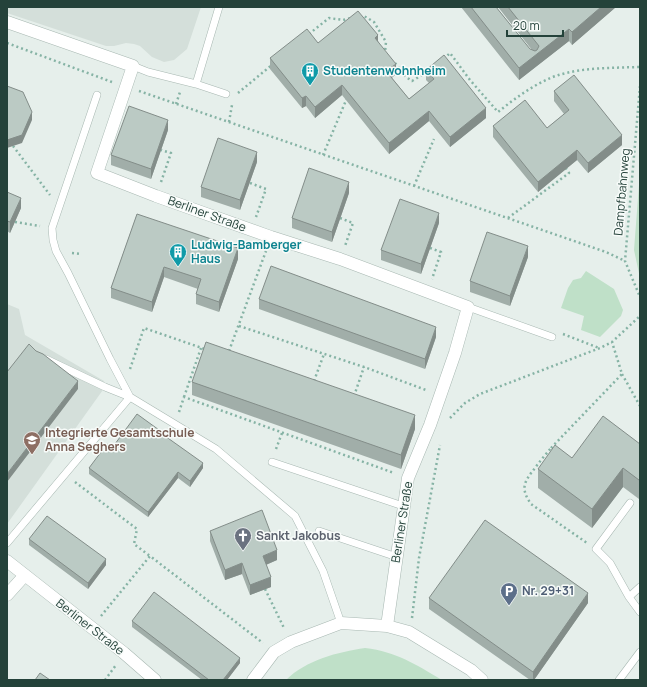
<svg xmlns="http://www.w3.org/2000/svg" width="647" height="687" font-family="Manrope,sans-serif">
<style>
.built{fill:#d4dfda}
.green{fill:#bfe0c8}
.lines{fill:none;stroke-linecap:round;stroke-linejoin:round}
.lane-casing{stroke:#a8b8b2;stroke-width:8}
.street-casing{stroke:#a8b8b2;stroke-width:13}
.path{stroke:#86b3a5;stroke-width:2.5;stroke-dasharray:2 3;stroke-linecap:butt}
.lane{stroke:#fff;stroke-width:7}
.street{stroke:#fff;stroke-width:12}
.wall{fill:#a1aea9}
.shaded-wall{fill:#838d89}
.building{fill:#bbcac4;stroke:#838d89}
.labels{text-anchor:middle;stroke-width:3;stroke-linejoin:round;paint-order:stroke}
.culture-label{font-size:12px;font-weight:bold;fill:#0d838f;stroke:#f7fbf9;text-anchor:start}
.street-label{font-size:12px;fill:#24423a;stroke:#f7fbf9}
.education-label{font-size:12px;font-weight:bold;fill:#785e54;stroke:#f7fbf9;text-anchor:start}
.worship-label{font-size:12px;font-weight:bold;fill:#5b616d;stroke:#f7fbf9;text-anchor:start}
.service-label{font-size:12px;font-weight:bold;fill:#4e5e75;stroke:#f7fbf9;text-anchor:start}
</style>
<rect width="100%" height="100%" fill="#e6efeb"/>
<path class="built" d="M7 7H201L187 49 174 60 164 62 152 57 140 46 134 44 126 43 114 46H106L7 13Z
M7 304 19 309 25 335 104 381 105 387 7 524Z"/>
<path class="green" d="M640 172V278L634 250Z
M586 271 614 289 623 310 621 316 600 337 581 330 584 316 561 308 568 288 573 280 581 278Z
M365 648C397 652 415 664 442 680H286C306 660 338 652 365 648Z"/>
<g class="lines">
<g class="lane-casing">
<path id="lane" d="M133 66 148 72 196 84 219 7
M196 84 226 94
M97 95 52 228 53 240 56 251 68 273 110 359 130 397 216 449 295 516 323 571 341 623
M468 307 552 337
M272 462 403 506
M630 503 596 549 610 563 629 597 640 612
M319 531 397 557
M7 543 130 397 105 387 46 359
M629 597 640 587
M619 680 640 652"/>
</g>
<g class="street-casing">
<path id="street" d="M7 22 133 66 97 173 156 196 271 237 340 259 468 307 455 353 430 425 408 478 387 626
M7 561 124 653 155 680
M7 595 25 575
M253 680 274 652 291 642 341 623 387 626 409 632 471 670 482 680"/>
</g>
<path class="path" d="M360 17 364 16 374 22 386 42 385 52
M309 34 329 18 343 20 351 18
M7 43 112 82
M444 59 450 53 470 80 498 112C513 100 529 88 546 80 572 67 612 68 640 67
M395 63 406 77 412 81 427 72
M640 86 625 261 640 297
M139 91 606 252 625 261
M238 93 273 64
M176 104 180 92
M229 122 232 105
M13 146 50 195
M323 155 347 98
M161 182 171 153 161 150
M250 183 266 189 256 217
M414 186 434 139
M340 218 353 223 345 246
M508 218 569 173 565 167
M15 222 40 226
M430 248 441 252 432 279
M72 253 81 254
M239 326 364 367 426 390
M563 334 599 348
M229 351 266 251
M130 369 144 328 205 349
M622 374 640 406
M314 381 324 354
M354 396 364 367
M184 397 201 348
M179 412 184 397 394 473
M450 418 465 403 480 394 600 348 612 342 640 316
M551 448 622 374 612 342
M276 449 282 433
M554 450 551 448C546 454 540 461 535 468 524 482 520 488 531 504L587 543
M75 482 137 529 134 544 150 556
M265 589 284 628
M101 616 150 556 263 643
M412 618 419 558 440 445
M105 680 116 665"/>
<use href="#lane" class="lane"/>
<use href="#street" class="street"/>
</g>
<path class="wall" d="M461 7H496L530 49 532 50 498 7H616L572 45 569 41 519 80Z
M378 41 396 74 392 78 409 99 429 83 426 80V70L486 118 450 147 429 121 389 154 342 95 315 118 306 106 302 108 270 69V58L318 43Z
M554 91 622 145 588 173 577 160 538 192 493 137V126L547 128 564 114 554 101Z
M168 130 151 179 111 165V155Z
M257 162 240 210 201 197V187Z
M7 192 21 208 10 233 7 231Z
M349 193 332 242 292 228V218Z
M137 214 238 259 219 312 196 304V294L198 289 164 277 152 312 111 298V288Z
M439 223 421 274 381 260V250Z
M528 257 510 306 470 292V281Z
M259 299 436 337 425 369 259 309Z
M192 382 415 429 401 469 192 395Z
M166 437 203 468 190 487 178 478 148 517 89 474V468L112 448Z
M640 444V498L639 499 623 487 592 528 538 488V469Z
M210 531 277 560 266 565 271 587 250 595 242 574 225 580 210 541Z
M29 539 106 565 88 589 29 545Z
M429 598 588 603 534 680H530L429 609Z
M132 621 240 663 227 680H202L132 627Z"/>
<path class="shaded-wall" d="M601 7H616L572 45V32Z
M569 29V41L519 80V68Z
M378 35V46L375 38Z
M396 64V74L386 82V71Z
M342 85V95L315 118V107Z
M306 96V106L302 108V98Z
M486 108V118L450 147V137Z
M429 111V121L389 154V143Z
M32 112V120L22 143 7 148V140Z
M168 120V130L151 179V169Z
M622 135V145L588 173V163Z
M577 150V160L538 192V182Z
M257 152V162L240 210V200Z
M349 182V193L332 242V232Z
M21 198V208L10 233V222Z
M439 213V223L421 274V264Z
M528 246V257L510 306V296Z
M238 248V259L219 312V302Z
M164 267V277L152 312V302Z
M436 327V337L425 369V359Z
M78 381V389L7 482V474Z
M415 415V429L401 469V455Z
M203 463V468L190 487V481Z
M623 468V487L592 528V509Z
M178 472V478L148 517V512Z
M640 479V498L639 499V480Z
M277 550V560L263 566V556Z
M106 559V565L88 589V583Z
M242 563V574L225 580V570Z
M271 577V587L250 595V585Z
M588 593V603L534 680H533V672Z
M240 658V663L227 680H223Z"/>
<path class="building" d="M471 7H496L530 49 535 51 537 50 539 46 508 7H601L572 32 569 29 519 68Z
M358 11 378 35 375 38 396 64 386 71 409 99 434 79 426 70 444 55 486 108 450 137 429 111 389 143 342 85 315 107 306 96 302 98 270 58 307 29 318 43Z
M574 75 622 135 588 163 577 150 538 182 493 126 525 100 547 128 569 110 554 91Z
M7 86 23 92 32 112 22 135 7 140Z
M129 106 168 120 151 169 111 155Z
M218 138 257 152 240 200 201 187Z
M309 168 349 182 332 232 292 218Z
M7 192 21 198 10 222 7 221Z
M400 199 439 213 421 264 381 250Z
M137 214 238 248 219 302 196 294 201 279 164 267 152 302 111 288Z
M487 232 528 246 510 296 470 281Z
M271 266 436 327 425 359 259 299Z
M206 342 415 415 401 455 192 382Z
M29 344 36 351 43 354 78 381 7 474V372Z
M137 414 166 435 165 436 203 463 190 481 178 472 148 512 89 468 107 444 112 448Z
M603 416 640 444V479L639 480 623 468 592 509 538 469 555 445 572 458Z
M262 510 277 550 263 556 271 577 250 585 242 563 225 570 210 531Z
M47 516 106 559 88 583 29 539Z
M485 520 588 593 533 672 429 598Z
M154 592 240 658 223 680H209L132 621Z
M40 673 50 680H35Z"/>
<defs>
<g id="building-pin" transform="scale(0.9)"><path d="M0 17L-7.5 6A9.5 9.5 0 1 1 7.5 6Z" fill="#0f9aa8" stroke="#f7fbf9"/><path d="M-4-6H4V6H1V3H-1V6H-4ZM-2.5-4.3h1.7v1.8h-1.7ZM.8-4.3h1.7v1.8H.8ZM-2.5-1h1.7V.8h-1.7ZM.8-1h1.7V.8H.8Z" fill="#fff"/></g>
<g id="school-pin" transform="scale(0.9)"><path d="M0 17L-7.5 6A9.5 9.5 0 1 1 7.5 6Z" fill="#8d6e63" stroke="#f7fbf9"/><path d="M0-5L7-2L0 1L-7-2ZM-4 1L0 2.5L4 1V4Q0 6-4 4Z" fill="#fff"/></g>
<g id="church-pin" transform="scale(0.9)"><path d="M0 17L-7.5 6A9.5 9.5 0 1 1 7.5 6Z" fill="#6b7280" stroke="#f7fbf9"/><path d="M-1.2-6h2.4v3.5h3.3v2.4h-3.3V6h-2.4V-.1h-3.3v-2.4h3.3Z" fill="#fff"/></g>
<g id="parking-pin" transform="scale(0.9)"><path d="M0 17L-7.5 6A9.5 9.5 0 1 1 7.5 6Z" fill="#5c6f8a" stroke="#f7fbf9"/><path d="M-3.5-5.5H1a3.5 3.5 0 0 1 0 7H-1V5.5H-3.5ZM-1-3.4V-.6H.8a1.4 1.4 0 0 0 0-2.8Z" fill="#fff"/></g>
</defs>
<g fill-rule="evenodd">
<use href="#building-pin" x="310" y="71"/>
<use href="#building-pin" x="178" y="252"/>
<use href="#school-pin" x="32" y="440"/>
<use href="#church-pin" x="243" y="536"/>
<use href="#parking-pin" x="509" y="591"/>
</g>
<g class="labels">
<g class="culture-label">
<text x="323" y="75">Studentenwohnheim</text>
<text x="191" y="249">Ludwig-Bamberger<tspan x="191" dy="14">Haus</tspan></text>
</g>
<g class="street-label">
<text transform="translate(622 192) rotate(-85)" y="4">Dampfbahnweg</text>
<text transform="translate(207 214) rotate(20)" y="4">Berliner Straße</text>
<text transform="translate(402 522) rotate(-81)" y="4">Berliner Straße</text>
<text transform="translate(90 627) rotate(38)" y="4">Berliner Straße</text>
</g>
<g class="education-label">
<text x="45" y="437">Integrierte Gesamtschule<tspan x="45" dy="14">Anna Seghers</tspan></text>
</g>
<g class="worship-label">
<text x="256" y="540">Sankt Jakobus</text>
</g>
<g class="service-label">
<text x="522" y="595">Nr. 29+31</text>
</g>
</g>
<rect width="647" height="687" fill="none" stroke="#24423a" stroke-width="16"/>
<path d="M507 30v6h56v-6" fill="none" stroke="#24423a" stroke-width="2"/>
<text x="513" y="30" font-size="12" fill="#24423a" stroke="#f7fbf9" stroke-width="3" paint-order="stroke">20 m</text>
</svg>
